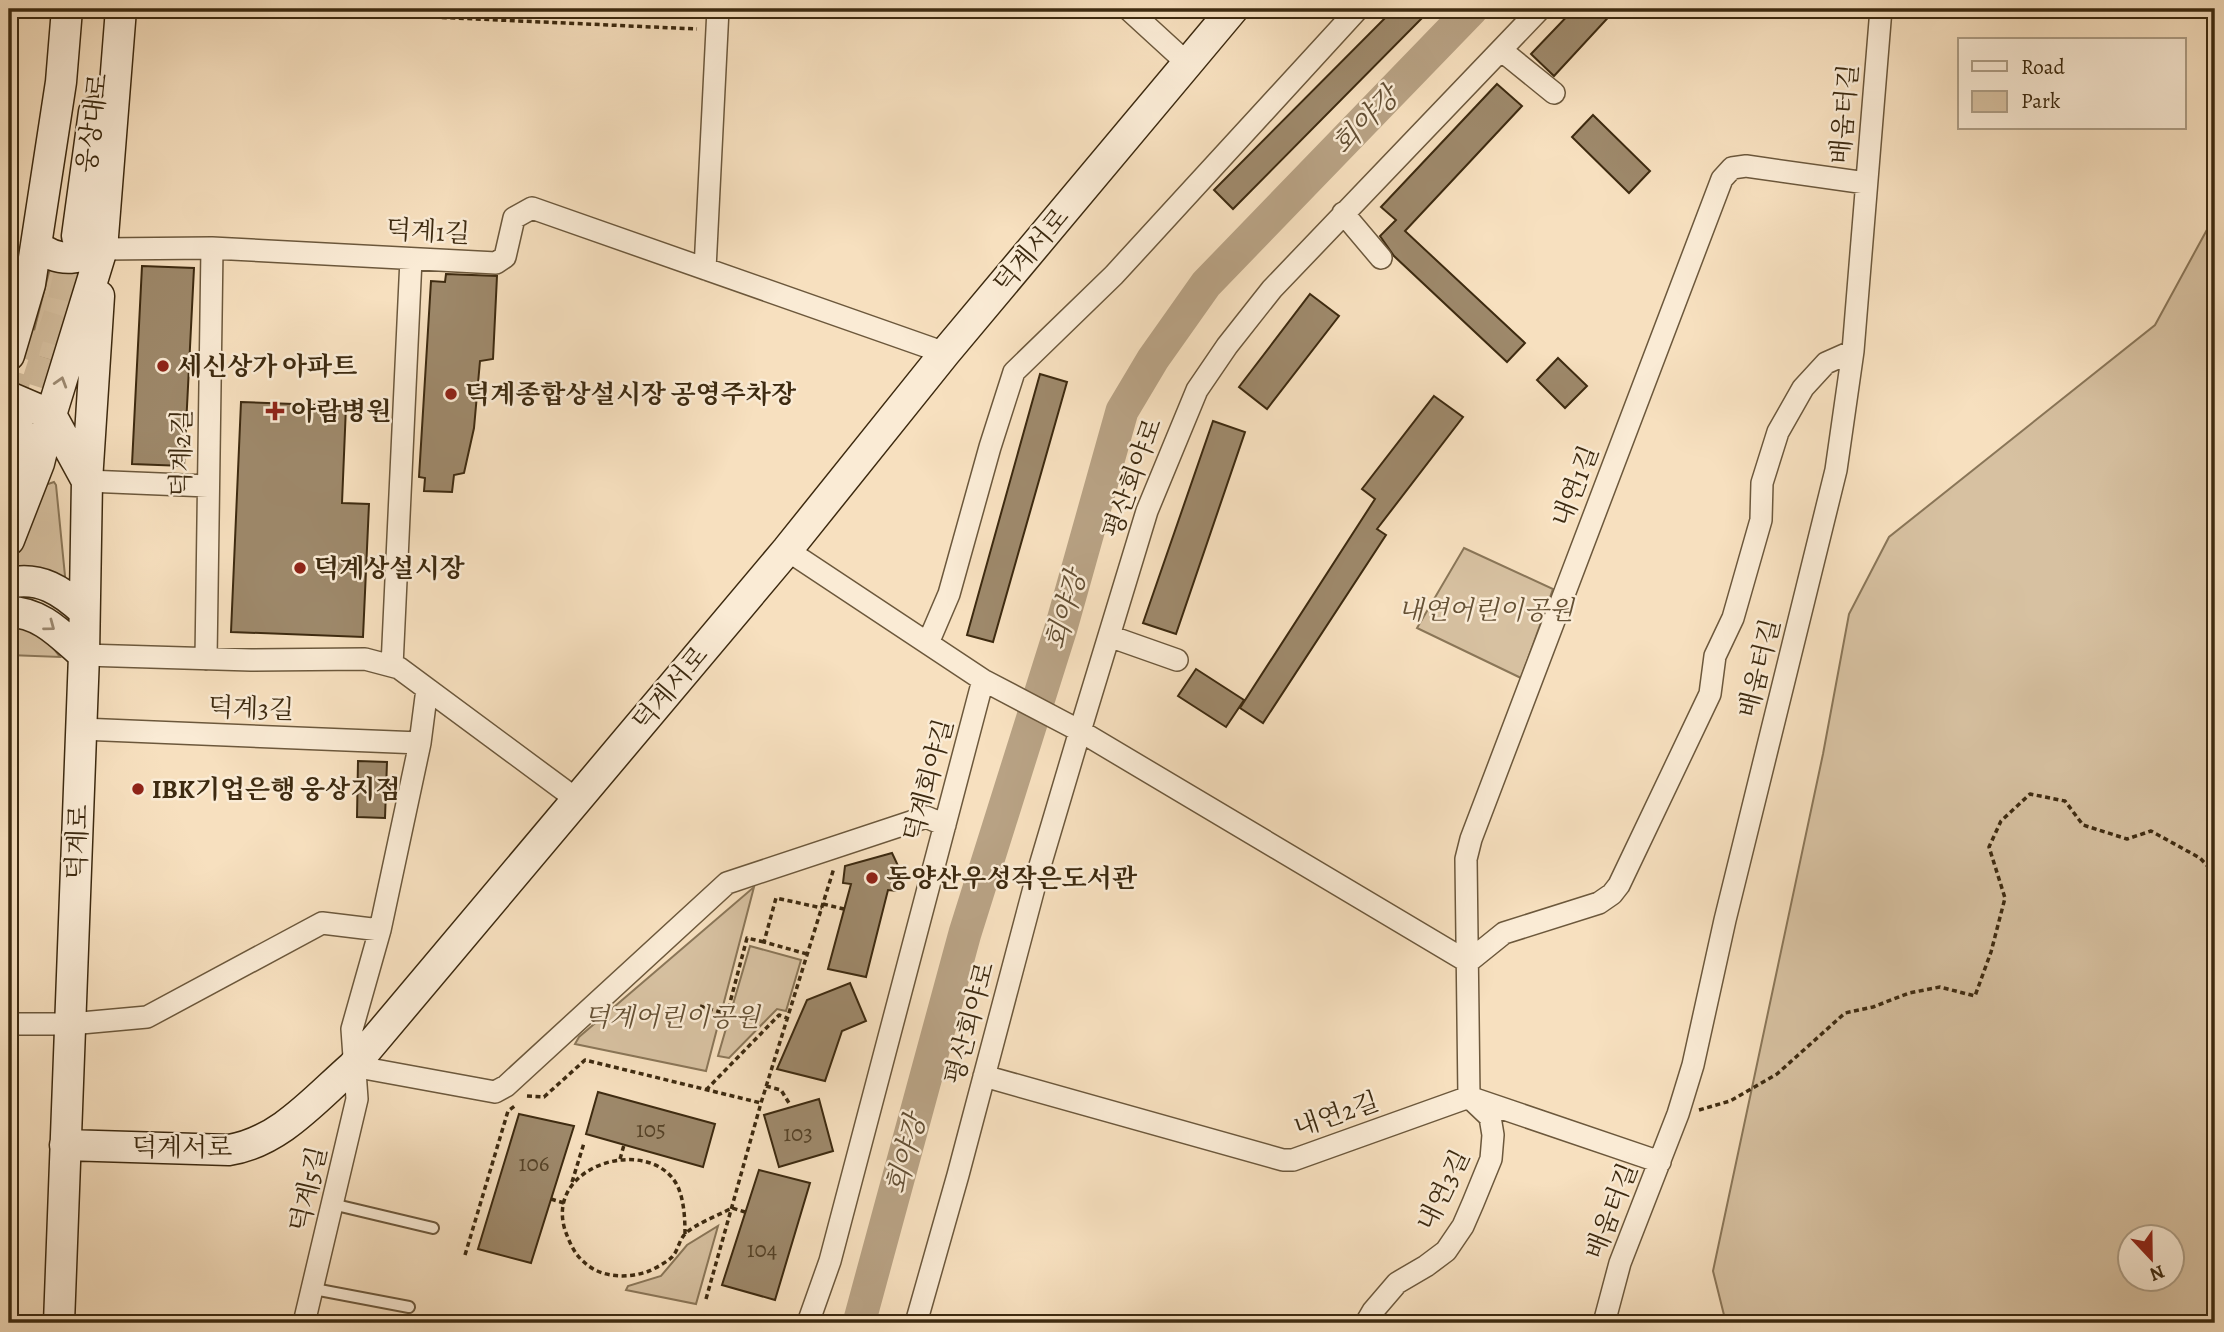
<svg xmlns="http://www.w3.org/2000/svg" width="2224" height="1332" font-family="Alegreya,'Noto Serif KR',serif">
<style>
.green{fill:#d7c1a1;stroke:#8a7658;stroke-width:2;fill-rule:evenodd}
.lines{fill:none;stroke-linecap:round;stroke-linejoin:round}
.river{stroke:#b8a284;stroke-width:33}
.building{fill:#9e896b;stroke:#3d2a10;stroke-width:2}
.secondary-tunnel{stroke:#d2bc9c;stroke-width:30;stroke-dasharray:30 15;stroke-linecap:butt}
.lane-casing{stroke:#6c583c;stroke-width:14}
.street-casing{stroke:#6c583c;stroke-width:24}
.secondary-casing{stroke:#3d2a10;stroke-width:33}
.path{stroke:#3d2a10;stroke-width:3.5;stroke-dasharray:5 3.5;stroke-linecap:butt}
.lane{stroke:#faebd5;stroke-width:10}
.street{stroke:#faebd5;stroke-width:21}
.secondary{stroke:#faebd5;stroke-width:30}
.oneway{stroke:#9c8a72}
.poi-dot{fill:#8f2418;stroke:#faebd5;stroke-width:2.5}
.labels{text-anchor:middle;stroke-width:5;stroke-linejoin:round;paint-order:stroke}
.number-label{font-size:23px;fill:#554227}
.street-label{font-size:26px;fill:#3d2a10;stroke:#faebd5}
.poi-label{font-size:26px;font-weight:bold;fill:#3d2a10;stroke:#faebd5;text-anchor:start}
.park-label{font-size:26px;font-style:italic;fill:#645034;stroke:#faebd5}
.water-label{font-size:28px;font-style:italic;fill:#624e33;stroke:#faebd5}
</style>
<rect width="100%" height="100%" fill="#f7e0bf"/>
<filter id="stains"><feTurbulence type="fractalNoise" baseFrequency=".00286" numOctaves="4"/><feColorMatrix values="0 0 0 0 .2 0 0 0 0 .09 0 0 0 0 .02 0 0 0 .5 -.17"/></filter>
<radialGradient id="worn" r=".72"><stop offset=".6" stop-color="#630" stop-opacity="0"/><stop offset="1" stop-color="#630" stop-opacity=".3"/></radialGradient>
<path class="green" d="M2215 215V1323H1726L1713 1271 1823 754 1849 614 1889 537 2155 325ZM2130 1238H2172V1280H2130Z
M50 268 59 273 84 275 59 363 28 354Z
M54 482 56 485 66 586 9 575 45 485Z
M1464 548 1553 589 1521 678 1417 628Z
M14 627C34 629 49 641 60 657L9 655V628Z
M754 887 706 1071 575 1044 579 1037Z
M750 946 801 960 786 1011 777 1009 729 1058 718 1056Z
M718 1226 696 1304 626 1290 628 1286 661 1276 687 1245Z"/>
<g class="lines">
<path class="river" d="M859 1323 965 933 1061 628 1122 411 1153 359 1206 284 1472 9"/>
</g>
<path class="building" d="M1394 9H1431L1233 209 1214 190Z
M1574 9H1616L1554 76 1531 54Z
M1497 84 1522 106 1405 231 1525 343 1507 362 1394 256 1380 236 1396 220 1381 207Z
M1593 115 1650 171 1629 193 1572 137Z
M142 266 194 268 184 466 132 464Z
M446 274 497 276 493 359 480 361 474 428 464 473 454 475 452 492 424 491 425 478 419 477 431 281 445 282Z
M1310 294 1339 316 1267 409 1239 387Z
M1558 358 1587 386 1565 408 1537 380Z
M1040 374 1067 382 993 642 967 635Z
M1434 396 1463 417 1377 529 1386 535 1263 723 1240 708 1375 499 1362 489Z
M241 402 346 406 342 503 369 504 363 637 231 632Z
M1213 421 1245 432 1176 634 1143 623Z
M1196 669 1244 700 1226 727 1178 696Z
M358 761 387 762 385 818 357 817Z
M892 853 901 872 897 891 888 890 866 977 828 969 851 884 843 883 845 866Z
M850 983 866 1021 842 1031 825 1081 777 1069 807 1000Z
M598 1092 715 1124 703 1167 586 1134Z
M819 1099 833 1151 779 1167 764 1115Z
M519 1114 574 1126 531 1263 478 1249Z
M759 1170 810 1183 775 1300 722 1285Z"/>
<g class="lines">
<path class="secondary-tunnel" d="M9 401 32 326
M22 429 62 304 77 236"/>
<g class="lane-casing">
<path id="lane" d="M332 1204 433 1228
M314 1289 409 1307"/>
</g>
<g class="street-casing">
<path id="street" d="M1128 9 1187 63
M1501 50 1554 93
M1343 213 1381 258
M102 249 212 248 496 263 505 257 514 218 532 208 945 353
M705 269 718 9
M87 481 208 486
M787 550 983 680 1080 731 1468 962
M1109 636 1177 660
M928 643 949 594 990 447 1014 372 1114 275 1358 9
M84 655 251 660 365 659 399 668 576 799
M206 659 212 248
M392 666 411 259
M81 729 420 743
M1468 962 1504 933 1599 903 1612 894 1619 885 1710 694 1715 656 1733 618 1761 520 1762 483 1778 432 1803 388 1826 363 1853 351
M9 1024H70L147 1017 322 923 380 930
M353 1066 495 1092 506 1086 727 883 926 817 945 825
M984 1076 1283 1160H1293L1469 1097 1660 1162
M304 1323 357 1099 352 1029 380 930 420 743 427 689
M808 1323 830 1261 983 680
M916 1323 958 1175 1039 869 1080 731 1147 511 1197 390 1227 346 1272 289 1540 9
M1366 1323 1373 1311 1397 1283 1426 1266 1446 1251 1463 1226 1473 1203 1491 1159 1493 1135 1490 1117 1469 1097 1466 859 1471 839 1722 179 1732 168 1746 166 1866 183
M1604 1323 1620 1263 1678 1114 1693 1065 1725 920 1836 470 1853 351 1881 9"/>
</g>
<g class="secondary-casing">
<path id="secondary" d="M77 236 94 112
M36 245C58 263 85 263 103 239
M9 355 30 284 61 82 67 9
M9 397 51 415 87 481 84 655 59 1323
M9 429C28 432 33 447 39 463
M9 465 11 459
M87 481 99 296
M9 540 39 463 51 415 102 249 121 9
M9 583C40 576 62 591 84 611
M9 612C41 612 61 635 84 655
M65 1145 229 1150C280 1142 316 1098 353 1066L787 550 945 353 1233 9"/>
</g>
<path class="path" d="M255 9 697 29
M823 904 844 909
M807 954 764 942 776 898 822 908
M700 1006 727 1014 747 938 764 942
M766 1086 781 1090 789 1103
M706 1090 779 1015 787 1018
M527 1096 544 1097 585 1060 761 1103
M1699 1110 1730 1101 1777 1074 1845 1013 1873 1007 1909 993 1940 987 1975 996 1991 952 2005 898 1989 847 2001 821 2030 794 2065 801 2083 825 2127 839 2151 831 2200 858 2215 874
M620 1159 624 1145
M572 1182 584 1143
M551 1199 564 1203
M685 1234C685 1218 684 1201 678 1187 653 1134 544 1163 565 1230 569 1241 574 1254 584 1262 600 1278 628 1279 649 1271 656 1268 667 1262 672 1257 678 1251 679 1240 685 1234 695 1224 719 1215 732 1208L745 1212
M465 1255 508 1111 516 1105
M706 1299 761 1103 834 868"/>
<use href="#lane" class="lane"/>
<use href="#street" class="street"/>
<use href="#secondary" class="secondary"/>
</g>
<defs><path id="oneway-chevron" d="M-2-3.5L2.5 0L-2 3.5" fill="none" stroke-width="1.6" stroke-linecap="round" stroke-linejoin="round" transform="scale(1.75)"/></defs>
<g class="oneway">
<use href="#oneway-chevron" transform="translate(61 382) rotate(-73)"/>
<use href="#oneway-chevron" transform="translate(50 626) rotate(37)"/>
</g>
<g class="poi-dot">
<circle cx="163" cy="366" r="7"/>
<circle cx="451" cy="394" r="7"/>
<path d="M271.5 400.5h7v7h7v7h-7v7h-7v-7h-7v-7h7z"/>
<circle cx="300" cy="568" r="7"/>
<circle cx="138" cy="789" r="7"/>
<circle cx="872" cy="878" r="7"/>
</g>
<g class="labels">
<g class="number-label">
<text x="651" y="1137">105</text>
<text x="798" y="1141">103</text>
<text x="534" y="1171">106</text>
<text x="762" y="1257">104</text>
</g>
<g class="street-label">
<text transform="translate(1844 114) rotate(-85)" y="9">배움터길</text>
<text transform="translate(92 123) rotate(-83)" y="9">웅상대로</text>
<text transform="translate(428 231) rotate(3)" y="9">덕계1길</text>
<text transform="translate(1031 250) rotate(-50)" y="9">덕계서로</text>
<text transform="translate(181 453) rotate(-89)" y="9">덕계2길</text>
<text transform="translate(1132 478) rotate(-70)" y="9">평산회야로</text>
<text transform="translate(1575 486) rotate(-69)" y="9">내연1길</text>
<text transform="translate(1759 668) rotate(-76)" y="9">배움터길</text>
<text transform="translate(670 688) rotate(-50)" y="9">덕계서로</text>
<text transform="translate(251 708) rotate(2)" y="9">덕계3길</text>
<text transform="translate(928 780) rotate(-75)" y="9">덕계회야길</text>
<text transform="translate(77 842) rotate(-88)" y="9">덕계로</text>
<text transform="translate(969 1023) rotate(-75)" y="9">평산회야로</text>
<text transform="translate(1336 1114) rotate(-19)" y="9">내연2길</text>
<text x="182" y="1156">덕계서로</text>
<text transform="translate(308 1189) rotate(-77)" y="9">덕계5길</text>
<text transform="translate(1443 1190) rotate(-64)" y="9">내연3길</text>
<text transform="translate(1611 1211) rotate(-69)" y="9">배움터길</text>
</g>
<g class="poi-label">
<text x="177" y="375">세신상가 아파트</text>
<text x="465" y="403">덕계종합상설시장 공영주차장</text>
<text x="291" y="420">아람병원</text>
<text x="314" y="577">덕계상설시장</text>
<text x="152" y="798">IBK기업은행 웅상지점</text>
<text x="886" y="887">동양산우성작은도서관</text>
</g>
<g class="park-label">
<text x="1486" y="619">내연어린이공원</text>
<text x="672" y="1026">덕계어린이공원</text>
</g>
<g class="water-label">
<text transform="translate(1365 120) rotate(-46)" y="10">회야강</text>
<text transform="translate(1065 610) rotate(-74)" y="10">회야강</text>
<text transform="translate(905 1154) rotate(-75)" y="10">회야강</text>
</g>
</g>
<rect width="2224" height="1332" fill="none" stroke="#f7e0bf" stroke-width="35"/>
<rect x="10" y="10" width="2203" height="1311" fill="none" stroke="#3d2a10" stroke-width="3.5"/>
<rect x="18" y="18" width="2189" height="1297" fill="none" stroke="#3d2a10" stroke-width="2"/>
<rect x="1958" y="38" width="228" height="91" fill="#faebd5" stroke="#ae9e86" stroke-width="2"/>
<rect x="1972" y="61" width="35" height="10" fill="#faebd5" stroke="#ae9e86" stroke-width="2"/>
<text x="2021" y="74" font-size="21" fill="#3d2a10">Road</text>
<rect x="1972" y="91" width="35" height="21" fill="#d7c1a1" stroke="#ae9e86" stroke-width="2"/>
<text x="2021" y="108" font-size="21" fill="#3d2a10">Park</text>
<g transform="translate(2151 1258) rotate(158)"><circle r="33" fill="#faebd5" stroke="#ae9e86" stroke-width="2"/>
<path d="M0-5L12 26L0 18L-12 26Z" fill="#8f2418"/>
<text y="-10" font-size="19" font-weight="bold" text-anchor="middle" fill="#3d2a10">N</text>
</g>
<rect width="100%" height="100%" filter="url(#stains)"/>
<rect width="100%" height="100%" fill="url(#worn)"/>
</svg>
